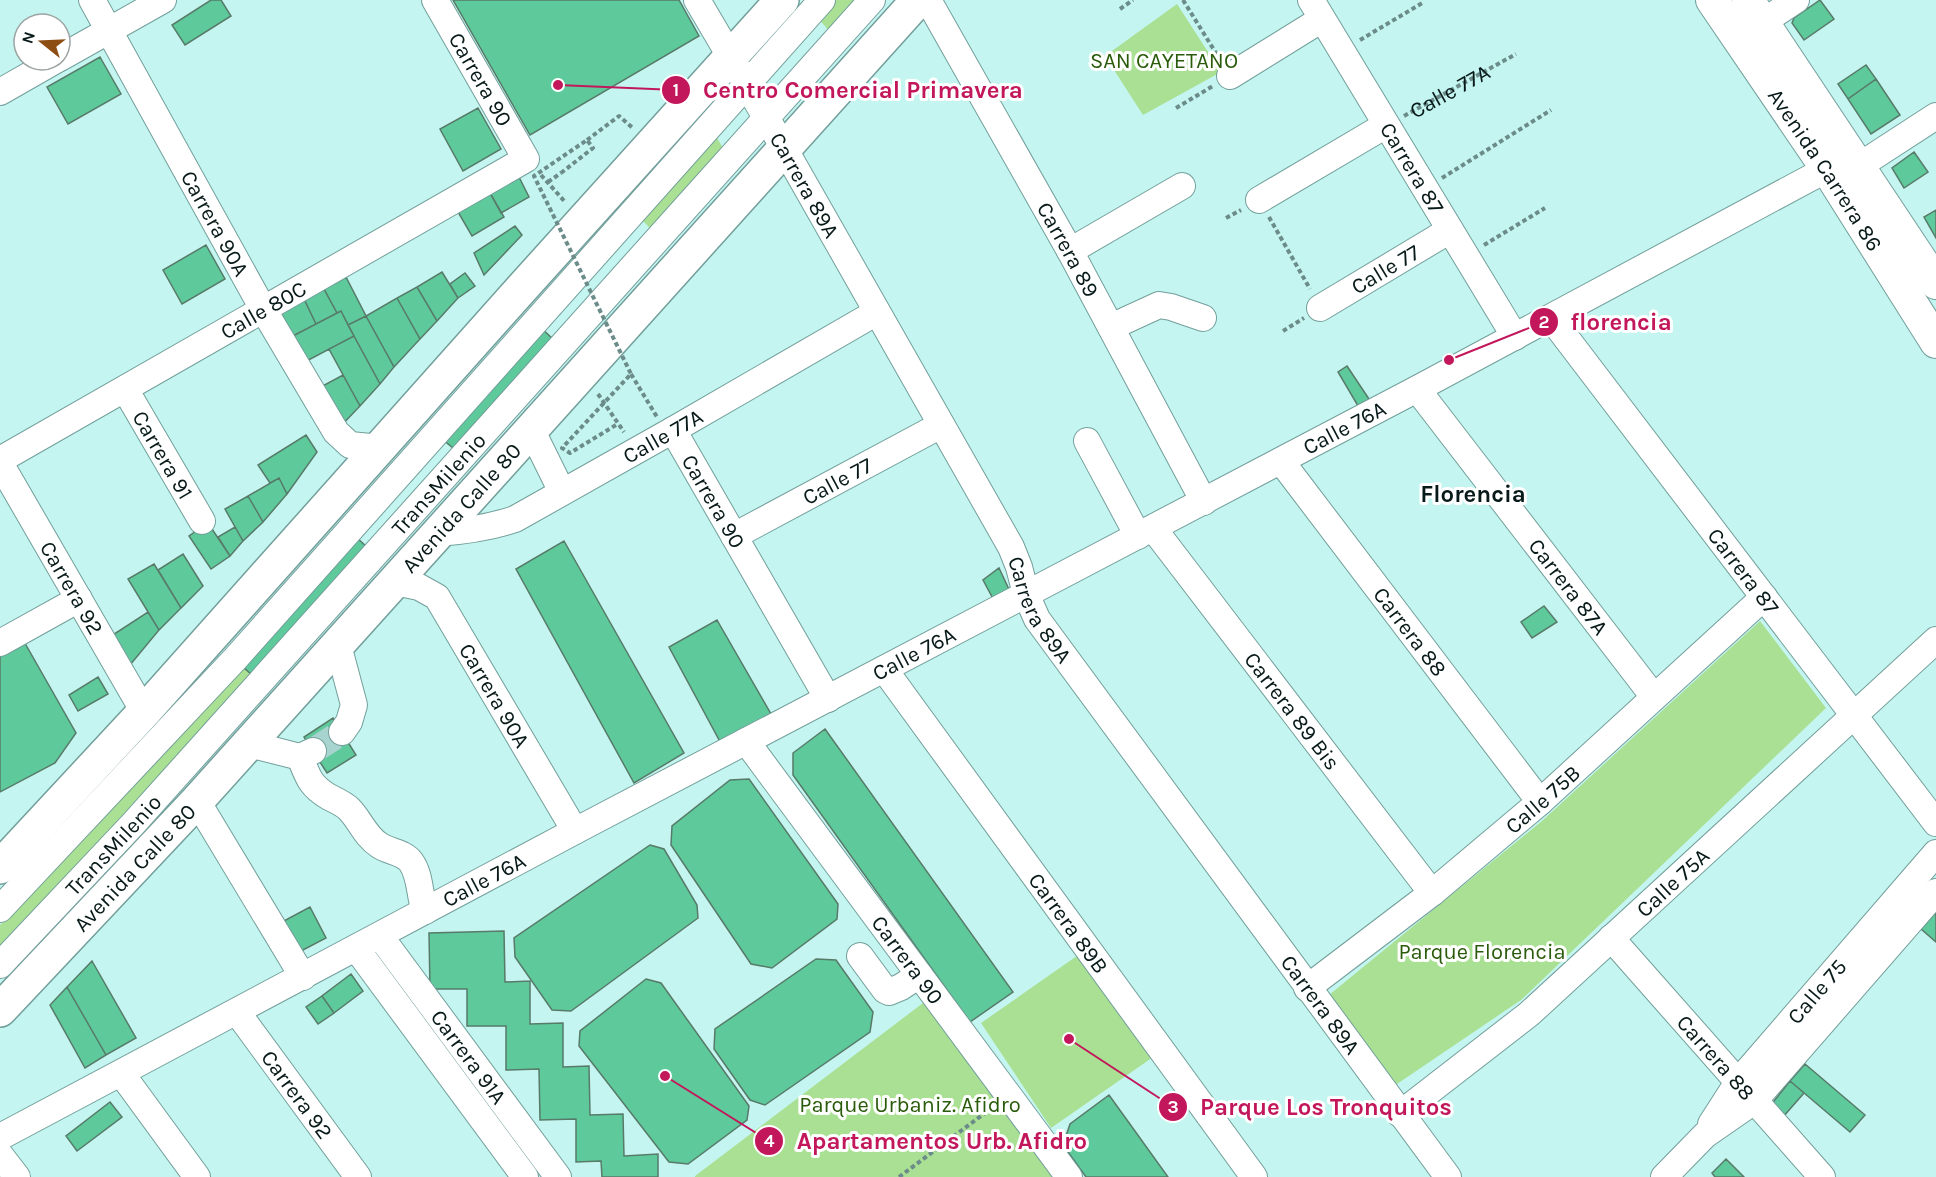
<svg xmlns="http://www.w3.org/2000/svg" width="1936" height="1177" font-family="Karla,sans-serif">
<style>
.green{fill:#aae093}
.building{fill:#5eca9c;stroke:#577a69;stroke-width:1.5}
.lines{fill:none;stroke-linecap:round;stroke-linejoin:round}
.minor-tunnel{stroke:#a8d4d0;stroke-width:26;stroke-dasharray:26 13;stroke-linecap:butt}
.minor-casing{stroke:#729f9b;stroke-width:28}
.major-casing{stroke:#729f9b;stroke-width:34}
.highway-casing{stroke:#729f9b;stroke-width:36}
.path{stroke:#6b8c89;stroke-width:4;stroke-dasharray:4.5 3;stroke-linecap:butt}
.minor{stroke:#fff;stroke-width:26}
.major{stroke:#fff;stroke-width:32}
.highway{stroke:#fff;stroke-width:33}
.path-bridge{stroke:#6b8c89;stroke-width:4;stroke-dasharray:4.5 3;stroke-linecap:butt}
.labels{text-anchor:middle;stroke-width:6;stroke-linejoin:round;paint-order:stroke}
.park-label{font-size:22px;fill:#295b0a;stroke:#fff}
.street-label{font-size:22px;fill:#071918;stroke:#fff}
.neighbourhood-label{font-size:24px;font-weight:bold;fill:#071918;stroke:#fff}
.leader{fill:none;stroke:#c2185b;stroke-width:2}
.callout-dot{fill:#c2185b;stroke:#fff;stroke-width:2}
.mark-label{font-size:18px;text-anchor:middle;font-weight:bold;fill:#fff}
.callout-label{font-size:24px;text-anchor:middle;font-weight:bold;fill:#c2185b;stroke:#fff;stroke-width:6;stroke-linejoin:round;paint-order:stroke}
</style>
<rect width="100%" height="100%" fill="#c5f5f0"/>
<path class="green" d="M832 0H858L830 32 817 17Z
M1177 4 1221 72 1143 115 1105 56Z
M716 136 724 150 652 230 640 218Z
M1760 621 1826 708 1521 1000 1394 1086 1329 995 1542 821Z
M242 666 253 676 153 786 0 946V925L142 777Z
M1084 951 1156 1055 1051 1128 981 1023Z
M927 1000 1056 1177H695V1176Z"/>
<path class="building" d="M211 0H221L231 16 185 45 172 25Z
M453 0H679L699 36 530 135Z
M1820 0 1834 19 1804 40 1792 23 1794 18Z
M100 57 121 94 68 124 47 87Z
M1866 65 1876 79 1848 99 1838 84Z
M1876 79 1900 115 1871 134 1848 99Z
M478 108 501 149 463 171 440 129Z
M1914 152 1928 172 1904 188 1892 168Z
M519 177 529 197 501 213 490 193Z
M490 193 504 217 472 236 458 212Z
M1936 210V238L1924 217Z
M515 226 522 235 484 275 474 253Z
M206 245 225 279 182 304 163 270Z
M442 272 458 298 437 321 417 287Z
M465 273 475 286 458 298 450 284Z
M346 277 366 316 348 325 341 311 337 313 324 289Z
M417 287 437 321 420 339 397 298Z
M324 289 337 313 316 324 304 299Z
M397 298 420 339 394 367 366 316Z
M304 299 316 324 287 339 274 315Z
M341 311 354 336 301 364 287 339Z
M366 316 394 367 380 384 348 325Z
M541 328 552 338 453 448 442 439Z
M354 336 380 384 360 406 329 349Z
M1347 366 1373 405 1361 411 1338 372Z
M343 375 360 406 338 429 317 389Z
M306 435 317 452 287 494 279 478 270 483 258 465Z
M279 478 287 494 263 522 248 496Z
M248 496 263 522 243 541 225 509Z
M208 523 230 556 211 569 189 536Z
M235 527 243 541 230 556 218 537Z
M356 537 367 547 253 676 242 666Z
M564 541 684 753 634 783 516 569Z
M183 554 203 586 181 608 158 570Z
M154 564 181 608 159 630 128 579Z
M999 568 1013 598 997 606 983 580Z
M1544 606 1557 622 1532 638 1521 622Z
M148 612 159 630 125 671 105 640Z
M717 620 775 721 724 749 669 647Z
M22 638 76 733 55 763 0 792V651Z
M98 677 108 694 78 711 69 695Z
M333 718 356 755 327 773 304 737Z
M825 729 1013 992 970 1022 793 775V753Z
M749 779 838 904 837 919 772 968 751 964 671 845 672 826 730 780Z
M650 845 664 849 697 905 698 918 571 1011 552 1010 515 957 514 938Z
M310 907 326 938 303 950 293 949 280 923Z
M1936 912V942L1921 929Z
M504 931 505 982 530 981V1024L563 1023V1067L589 1066 590 1115 623 1114 624 1156 658 1154V1177H602L601 1161 576 1162V1119L540 1120 539 1069 506 1070V1026H467V989H430L429 933Z
M816 959 836 960 873 1012 870 1032 765 1105 750 1100 714 1049 715 1029Z
M92 961 136 1038 106 1055 67 987Z
M351 974 363 991 334 1013 322 996Z
M646 979 661 983 749 1106 747 1120 688 1164 669 1162 579 1046 580 1031Z
M67 987 106 1055 85 1068 50 1005Z
M322 996 334 1013 318 1024 306 1007Z
M1805 1064 1865 1115 1850 1132 1790 1081Z
M1790 1081 1804 1093 1783 1117 1772 1108 1774 1101Z
M1109 1095 1168 1177H1086L1063 1145 1070 1124Z
M110 1102 122 1117 77 1151 66 1136Z
M1726 1159 1744 1177H1715L1712 1173Z"/>
<g class="lines">
<path class="minor-tunnel" d="M313 751 342 732"/>
<g class="minor-casing">
<g id="minor">
<path id="s2" d="M92 0 263 309 336 432 350 445 381 448"/>
<path id="s3" d="M697 0 784 148 1011 547 1019 567 1026 594 1037 619 1448 1177"/>
<path id="s4" d="M928 0 1070 251 1204 502"/>
<path id="s5" d="M1311 0 1515 337"/>
<path d="M1763 22 1796 0"/>
<path d="M60 58 163 0"/>
<path d="M1230 76 1322 19"/>
<path d="M0 92 56 60"/>
<path d="M1859 166 1936 116"/>
<path d="M1259 200 1386 125"/>
<path d="M1070 251 1182 186"/>
<path id="s6" d="M1320 308 1450 230"/>
<path id="s7" d="M1551 318 1936 823"/>
<path d="M1111 327 1159 305 1171 307 1203 318"/>
<path id="s8" d="M125 389 202 521"/>
<path id="s9" d="M1417 389 1654 697"/>
<path d="M531 429 562 492"/>
<path id="s10" d="M673 430 828 699"/>
<path d="M1087 441 1138 536"/>
<path id="s11" d="M0 460 526 159 435 0"/>
<path id="s12" d="M1281 461 1540 802"/>
<path id="s13" d="M0 463 144 712"/>
<path id="s14" d="M1153 528 1432 893"/>
<path id="s15" d="M438 533C465 531 489 528 515 519L673 430 877 312"/>
<path id="s16" d="M734 536 941 425"/>
<path id="s17" d="M395 582 419 587 437 597 575 831"/>
<path d="M0 643 79 599"/>
<path d="M338 645 354 705 349 722 342 732"/>
<path id="s18" d="M884 669 1254 1177"/>
<path id="s19" d="M746 741 1069 1177"/>
<path d="M249 744 300 757 313 751"/>
<path d="M300 757C308 777 310 786 329 797 335 800 344 804 349 809 360 820 365 836 379 845 389 852 404 852 411 862 421 876 419 895 425 911"/>
<path d="M197 801 303 977"/>
<path d="M0 909 235 659 822 0"/>
<path id="s20" d="M380 936 558 1177"/>
<path id="s21" d="M1611 938 1822 1177"/>
<path d="M356 948 525 1177"/>
<path d="M860 956 885 990 889 992 901 987 919 975"/>
<path id="s22" d="M0 965 133 824 872 0"/>
<path id="s23" d="M1307 988 1432 893 1540 802 1764 597"/>
<path id="s24" d="M237 1012 358 1177"/>
<path d="M121 1073 197 1177"/>
<path id="s25" d="M1400 1114 1529 1014 1936 640"/>
<path id="s26" d="M1711 1124 1738 1082 1936 853"/>
<path id="s27" d="M0 1137 575 831 1417 389 1827 169"/>
<path d="M0 1155 17 1177"/>
<path d="M1664 1177 1705 1135 1754 1101 1936 892"/>
</g>
</g>
<g class="major-casing">
<g id="major">
<path id="s28" d="M1712 0 1827 169 1936 342"/>
<path d="M1748 0 1936 283"/>
</g>
</g>
<g class="highway-casing">
<g id="highway">
<path d="M0 867 144 712 523 287 782 0"/>
<path id="s29" d="M0 1010 197 801 918 0"/>
</g>
</g>
<g class="path">
<path d="M1183 0 1219 58"/>
<path d="M1120 9 1133 0"/>
<path d="M1360 40 1424 2"/>
<path d="M1176 108 1213 86"/>
<path id="s1" d="M1404 116 1516 54"/>
<path d="M587 140 619 116 634 129"/>
<path d="M541 175 566 203"/>
<path d="M1442 178 1551 110"/>
<path d="M548 182 561 173"/>
<path d="M1269 217 1310 289"/>
<path d="M1226 218 1241 210"/>
<path d="M1484 245 1545 208"/>
<path d="M1283 331 1304 318"/>
<path d="M631 374 657 417"/>
<path d="M598 394 624 432"/>
<path d="M899 1177 993 1107"/>
</g>
<use href="#minor" class="minor"/>
<use href="#major" class="major"/>
<use href="#highway" class="highway"/>
<path class="path-bridge" d="M561 173 593 148 587 140 534 176 631 374 562 448 570 453 616 425"/>
</g>
<g class="labels">
<g class="park-label">
<text x="1164" y="68">SAN CAYETANO</text>
<text x="1482" y="959">Parque Florencia</text>
<text x="910" y="1112">Parque Urbaniz. Afidro</text>
</g>
<g class="street-label">
<text transform="translate(481 79) rotate(60)" y="8">Carrera 90</text>
<text dy="8" stroke="none"><textPath href="#s1" startOffset="52">Calle 77A</textPath></text>
<text dy="8" stroke="none"><textPath href="#s5" startOffset="196">Carrera 87</textPath></text>
<text dy="8" stroke="none"><textPath href="#s28" startOffset="204">Avenida Carrera 86</textPath></text>
<text dy="8" stroke="none"><textPath href="#s3" startOffset="214">Carrera 89A</textPath></text>
<text dy="8" stroke="none"><textPath href="#s2" startOffset="255">Carrera 90A</textPath></text>
<text dy="8" stroke="none"><textPath href="#s4" startOffset="286">Carrera 89</textPath></text>
<text dy="8" stroke="none"><textPath href="#s6" startOffset="76">Calle 77</textPath></text>
<text dy="8" stroke="none"><textPath href="#s11" startOffset="303">Calle 80C</textPath></text>
<text dy="8" stroke="none"><textPath href="#s27" startOffset="1520">Calle 76A</textPath></text>
<text dy="8" stroke="none"><textPath href="#s15" startOffset="248">Calle 77A</textPath></text>
<text dy="8" stroke="none"><textPath href="#s8" startOffset="76">Carrera 91</textPath></text>
<text dy="8" stroke="none"><textPath href="#s16" startOffset="117">Calle 77</textPath></text>
<text dy="8" stroke="none"><textPath href="#s22" startOffset="651">TransMilenio</textPath></text>
<text dy="8" stroke="none"><textPath href="#s10" startOffset="82">Carrera 90</textPath></text>
<text dy="8" stroke="none"><textPath href="#s29" startOffset="682">Avenida Calle 80</textPath></text>
<text dy="8" stroke="none"><textPath href="#s7" startOffset="318">Carrera 87</textPath></text>
<text dy="8" stroke="none"><textPath href="#s9" startOffset="249">Carrera 87A</textPath></text>
<text dy="8" stroke="none"><textPath href="#s13" startOffset="144">Carrera 92</textPath></text>
<text dy="8" stroke="none"><textPath href="#s3" startOffset="700">Carrera 89A</textPath></text>
<text dy="8" stroke="none"><textPath href="#s12" startOffset="214">Carrera 88</textPath></text>
<text dy="8" stroke="none"><textPath href="#s27" startOffset="1034">Calle 76A</textPath></text>
<text dy="8" stroke="none"><textPath href="#s17" startOffset="159">Carrera 90A</textPath></text>
<text dy="8" stroke="none"><textPath href="#s14" startOffset="230">Carrera 89 Bis</textPath></text>
<text dy="8" stroke="none"><textPath href="#s23" startOffset="302">Calle 75B</textPath></text>
<text dy="8" stroke="none"><textPath href="#s22" startOffset="165">TransMilenio</textPath></text>
<text dy="8" stroke="none"><textPath href="#s29" startOffset="196">Avenida Calle 80</textPath></text>
<text dy="8" stroke="none"><textPath href="#s27" startOffset="548">Calle 76A</textPath></text>
<text dy="8" stroke="none"><textPath href="#s25" startOffset="358">Calle 75A</textPath></text>
<text dy="8" stroke="none"><textPath href="#s18" startOffset="314">Carrera 89B</textPath></text>
<text dy="8" stroke="none"><textPath href="#s19" startOffset="272">Carrera 90</textPath></text>
<text dy="8" stroke="none"><textPath href="#s26" startOffset="170">Calle 75</textPath></text>
<text dy="8" stroke="none"><textPath href="#s3" startOffset="1186">Carrera 89A</textPath></text>
<text dy="8" stroke="none"><textPath href="#s20" startOffset="150">Carrera 91A</textPath></text>
<text dy="8" stroke="none"><textPath href="#s21" startOffset="159">Carrera 88</textPath></text>
<text dy="8" stroke="none"><textPath href="#s24" startOffset="102">Carrera 92</textPath></text>
</g>
<g class="neighbourhood-label">
<text x="1473" y="502">Florencia</text>
</g>
</g>
<path class="leader" d="M558 85L676 90M1449 360L1544 322M1069 1039L1173 1107M665 1076L769 1141"/>
<g class="callout-dot">
<circle cx="558" cy="85" r="6"/>
<circle cx="1449" cy="360" r="6"/>
<circle cx="1069" cy="1039" r="6"/>
<circle cx="665" cy="1076" r="6"/>
<circle cx="676" cy="90" r="15"/>
<circle cx="1544" cy="322" r="15"/>
<circle cx="1173" cy="1107" r="15"/>
<circle cx="769" cy="1141" r="15"/>
</g>
<g class="mark-label">
<text x="676" y="96">1</text>
<text x="1544" y="328">2</text>
<text x="1173" y="1113">3</text>
<text x="769" y="1147">4</text>
</g>
<g class="callout-label">
<text x="863" y="98">Centro Comercial Primavera</text>
<text x="1621" y="330">florencia</text>
<text x="1326" y="1115">Parque Los Tronquitos</text>
<text x="942" y="1149">Apartamentos Urb. Afidro</text>
</g>
<g transform="translate(42 42) rotate(288)"><circle r="28" fill="#ffffff" stroke="#9ca3a3" stroke-width="1.5"/>
<path d="M0-4.5L10 22L0 15L-10 22Z" fill="#8c4e13"/>
<text y="-9" font-size="16" font-weight="bold" text-anchor="middle" fill="#071918">N</text>
</g>
</svg>
